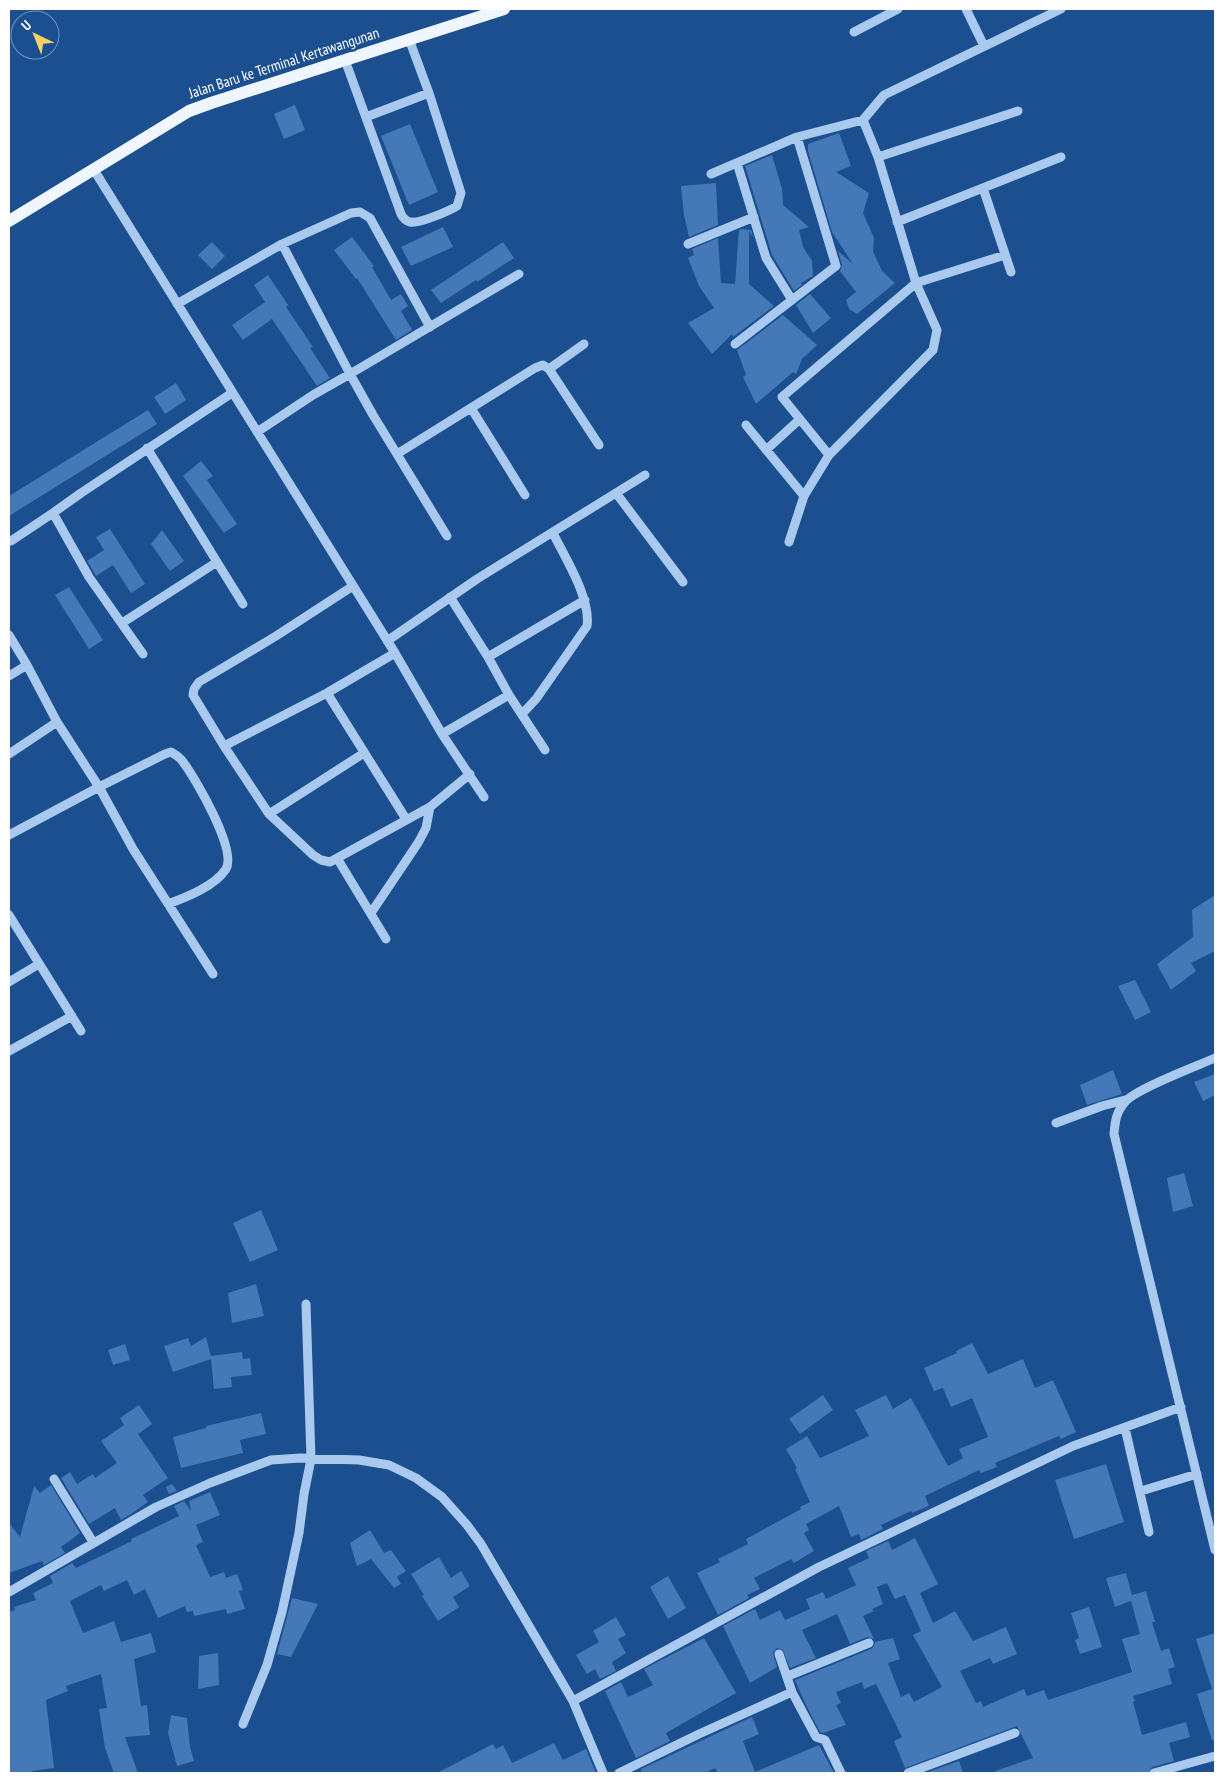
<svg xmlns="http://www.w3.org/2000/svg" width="1224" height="1782" font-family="'PT Sans Narrow',sans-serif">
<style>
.building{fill:#4478b7}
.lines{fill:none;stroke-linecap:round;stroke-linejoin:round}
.minor{stroke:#a9c9ee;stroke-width:9}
.major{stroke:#f0f6ff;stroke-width:12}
.labels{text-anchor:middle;stroke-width:5;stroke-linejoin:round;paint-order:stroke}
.street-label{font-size:15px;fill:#fff;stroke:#1b4f8f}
</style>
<rect width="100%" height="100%" fill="#1b4f8f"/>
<path class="building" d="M295 105 305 130 284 139 274 114Z
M410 124 438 192 409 205 381 136Z
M839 133 851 166 836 172 869 193 863 213 874 238 873 251 882 271 895 283 857 314 849 309 846 300 856 292 840 271 842 265 838 251 853 264 832 232 808 151V144Z
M772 155 782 189 783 205 809 227 799 230 803 247 812 261 813 276 801 283 802 285 794 291 772 255 745 166Z
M716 183 718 225 689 237 684 215 681 186Z
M443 227 453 247 411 266 401 247Z
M742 229 751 230 753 237 749 231V284L774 306 733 337 732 334 712 354 688 323 714 308 699 286 688 258 694 255 692 249 718 238 721 283 735 284 739 230Z
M352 237 374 266 372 267 391 300 401 294 408 306 401 311 412 330 396 340 357 278 356 279 334 250Z
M212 242 225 256 212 269 198 255Z
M503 242 514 258 477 282 476 280 441 303 431 290Z
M268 275 288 305 286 307 313 347 310 348 330 378 317 386 272 319 243 340 232 325 265 302 254 285Z
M810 294 831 318 813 333 796 305Z
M783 315 817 345 802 359 796 374 793 372 756 404 743 377 746 375 737 350Z
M176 383 186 400 165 414 154 397Z
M148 410 157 424 9 516V496Z
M201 461 213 476 207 480 237 524 224 533 183 476Z
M110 529 145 584 131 593 113 565 96 576 87 561 104 550 96 537Z
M162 530 184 561 170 571 151 544Z
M69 587 103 640 89 649 55 595Z
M1215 895V951L1191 963 1196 971 1171 990 1157 964 1193 937 1192 910Z
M1135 980 1151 1012 1135 1020 1118 986Z
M1113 1070 1122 1094 1087 1105 1080 1085Z
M1215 1074V1095L1203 1101 1194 1082Z
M1184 1173 1193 1206 1173 1212 1167 1178Z
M261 1210 278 1250 250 1262 233 1223Z
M256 1284 264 1316 232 1323 228 1293Z
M206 1337 211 1357 210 1356 242 1352 243 1359 250 1358 252 1375 231 1377 232 1387 214 1389 211 1359 173 1372 164 1346 188 1338 191 1346Z
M972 1343 988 1374 1023 1359 1035 1388 1053 1380 1076 1432 1061 1439 1059 1436 1047 1441 995 1463 997 1467 981 1473 979 1470 925 1496 929 1506 912 1513 911 1511 881 1525 883 1529 861 1540 859 1534 851 1537 839 1506 806 1524 809 1530 804 1533 814 1551 794 1563 791 1559 754 1578 760 1589 747 1595 749 1598 718 1615 697 1573 720 1562 718 1559 748 1544 746 1539 801 1509 800 1507 810 1502 795 1469 797 1468 786 1449 807 1436 820 1458 869 1436 855 1410 886 1395 893 1409 911 1398 948 1466 963 1458 959 1449 988 1437 972 1398 951 1407 943 1388 934 1391 924 1368 957 1353 956 1351Z
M125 1344 130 1360 113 1365 108 1350Z
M823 1395 833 1410 800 1434 789 1419Z
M139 1405 152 1424 138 1434 168 1478 143 1495 148 1502 131 1514 121 1520 115 1508 89 1524 61 1478 70 1472 77 1484 93 1474 95 1478 117 1463 101 1441 124 1425 120 1418Z
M261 1413 266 1434 240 1440 243 1453 181 1468 173 1437 206 1428V1426Z
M1106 1464 1124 1522 1074 1539 1055 1480Z
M172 1484 177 1491 169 1494 166 1487Z
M51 1485 80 1533 61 1547 65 1553 44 1565 42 1561 9 1573V1523L20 1537 34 1486 40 1493Z
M210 1492 220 1515 196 1525 203 1542 196 1545 210 1577 224 1572 226 1578 237 1574 243 1590 239 1591 245 1609 227 1614 226 1609 194 1616 193 1611 187 1612 185 1606 158 1618 145 1589 134 1595 127 1580 104 1591 101 1585 70 1601 83 1633 114 1621 121 1642 151 1633 156 1652 134 1659 141 1706 147 1705 150 1735 125 1737 138 1773H114L105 1748 99 1709 107 1708 101 1674 66 1686 68 1691 46 1700 54 1768 32 1771 33 1773H9V1612L15 1610 14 1607 36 1600 33 1593 53 1583 50 1576 72 1563 76 1568 132 1541 131 1539 179 1516 174 1506 184 1501 191 1511 189 1501Z
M370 1530 384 1553 391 1550 406 1571 397 1577 401 1584 394 1588 371 1559 357 1566 350 1543Z
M915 1538 938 1584 920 1593 933 1623 955 1611 973 1641 1006 1627 1017 1654 993 1664 990 1658 960 1671 976 1703 981 1701 983 1707 1024 1689 1027 1696 1044 1690 1048 1700 1132 1672 1122 1639 1140 1634 1131 1601 1115 1607 1106 1578 1126 1573 1132 1595 1146 1591 1155 1622H1152L1161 1651 1169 1648 1175 1667 1168 1669 1172 1684 1133 1696 1135 1701 1133 1702 1142 1735 1186 1722 1190 1737 1169 1743 1174 1761 1152 1767 1148 1773H995V1771L1033 1758 1017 1726 905 1768 894 1741 902 1737 876 1684 864 1689 862 1682 836 1692 841 1703 836 1705 846 1725 823 1733 820 1732 806 1705 795 1680 871 1649 874 1646 875 1642 893 1638 900 1659 888 1663 901 1697 909 1693 914 1702 942 1687 913 1635 921 1631 905 1595 895 1599 887 1583 877 1587 883 1604 872 1609 874 1611 863 1616 874 1639 867 1637 850 1644 837 1614 802 1630 816 1658 790 1668 783 1650 777 1648 773 1653 777 1667 750 1683 723 1626 755 1609 760 1620 780 1610 785 1620 810 1609 806 1599 823 1592 826 1599 856 1585 848 1568 869 1558 866 1551 888 1541 892 1550Z
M439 1557 451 1578 461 1571 470 1586 453 1597 459 1607 438 1621 422 1596 424 1595 411 1574Z
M668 1576 686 1608 668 1619 650 1587Z
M292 1598 318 1604 291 1657 277 1654Z
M1089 1607 1102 1647 1080 1654 1075 1640 1079 1638 1071 1613Z
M616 1617 626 1635 618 1639 626 1653 612 1662 616 1671 600 1679 595 1669 587 1674 576 1655 599 1642 593 1631Z
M1215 1633V1740H1212L1197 1694 1212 1689 1196 1639Z
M704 1638 736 1693 666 1733 670 1741 636 1758 605 1691 621 1682 628 1697 653 1685 644 1669Z
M218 1653 219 1685 198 1689 199 1656Z
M171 1715 187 1718 190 1747 194 1761 177 1766 168 1733Z
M752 1717 759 1734 743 1741 755 1772 819 1745 834 1773H718L715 1768 705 1773H642L641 1769Z
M554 1743 563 1760 586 1749 596 1773H437L493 1744 496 1749 503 1745 512 1763Z
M959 1761 963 1773H925Z"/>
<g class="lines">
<path class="minor" d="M966 9 984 46
M854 32 898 9
M345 60 401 214C403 218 405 221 410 222 419 224 449 211 457 206L461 193 429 93 409 39
M366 117 429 93
M878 157 1018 111
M737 163 766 258 792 300
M94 170 395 653 442 734 484 797
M711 174 797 137 863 120
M983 188 1011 272
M897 222 1061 157
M282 244 351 213 360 212 370 218 430 327
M688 244 754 217
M177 304 282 244 350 374 519 274
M735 344 836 266 797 137
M549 369 584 344
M471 408 525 495
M746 425 804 496
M257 432 313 395 350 374 373 415 447 536
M766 450 800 419
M397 454 535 368 543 365 549 369 599 445
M829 455 782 397 916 283 1005 255
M616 493 683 582
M11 541 53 513
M789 542 804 496 829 455 933 350 937 330 916 283 878 157 863 120 884 95 1061 9
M217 562 243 604
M353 586 276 636 199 682 194 689 193 695 224 746 269 814 313 855 321 860 330 862 430 807 470 774
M450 597 488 657 509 695 545 750
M122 623 217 562 147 448
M9 635 27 665 57 722 99 787 9 835
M387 641 477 579 645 475
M143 654 89 577 53 513 81 493 232 393
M488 657 585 600
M9 676 27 665
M327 693 406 819
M522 714 536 699 587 626C591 598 565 558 553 533
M442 734 509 695
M224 746 327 693 395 653
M9 754 57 722
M269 814 364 753
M337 858 386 939
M168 904C187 897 215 886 226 869 237 850 196 779 183 762 180 757 176 755 171 752L165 754 99 787 133 849 213 974
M371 913 418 843 426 828 430 807
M9 915 81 1031
M9 982 39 964
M9 1051 72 1016
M1215 1058C1197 1066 1135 1089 1125 1102 1116 1112 1115 1122 1114 1134L1215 1550
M1056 1123 1102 1106 1125 1100
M1125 1428 1149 1532
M54 1479 93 1542
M1141 1491 1197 1474
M9 1592 156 1507 210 1483 271 1460 300 1458 359 1460 389 1465 416 1478 442 1497 467 1525 481 1544 573 1701 603 1773
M779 1654 792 1692 816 1737 825 1740 841 1773
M788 1676 869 1643
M573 1701 819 1567 1073 1446 1181 1407
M243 1724 267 1665 282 1612 299 1533 304 1494 311 1459 306 1304
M619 1773 699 1734 792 1692
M908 1773 1015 1733
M1154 1773 1215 1756"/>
<path class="major" d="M9 221 189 111 211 103 504 9"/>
</g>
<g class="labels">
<g class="street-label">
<text transform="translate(284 63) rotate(-18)" y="5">Jalan Baru ke Terminal Kertawangunan</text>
</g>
</g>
<rect width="1224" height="1782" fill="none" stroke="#ffffff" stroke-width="20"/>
<g transform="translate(35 35) rotate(317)"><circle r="24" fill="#1b4f8f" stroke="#7695bc"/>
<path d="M0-4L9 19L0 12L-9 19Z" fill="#ffd166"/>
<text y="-8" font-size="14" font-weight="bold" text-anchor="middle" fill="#ffffff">U</text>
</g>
</svg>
